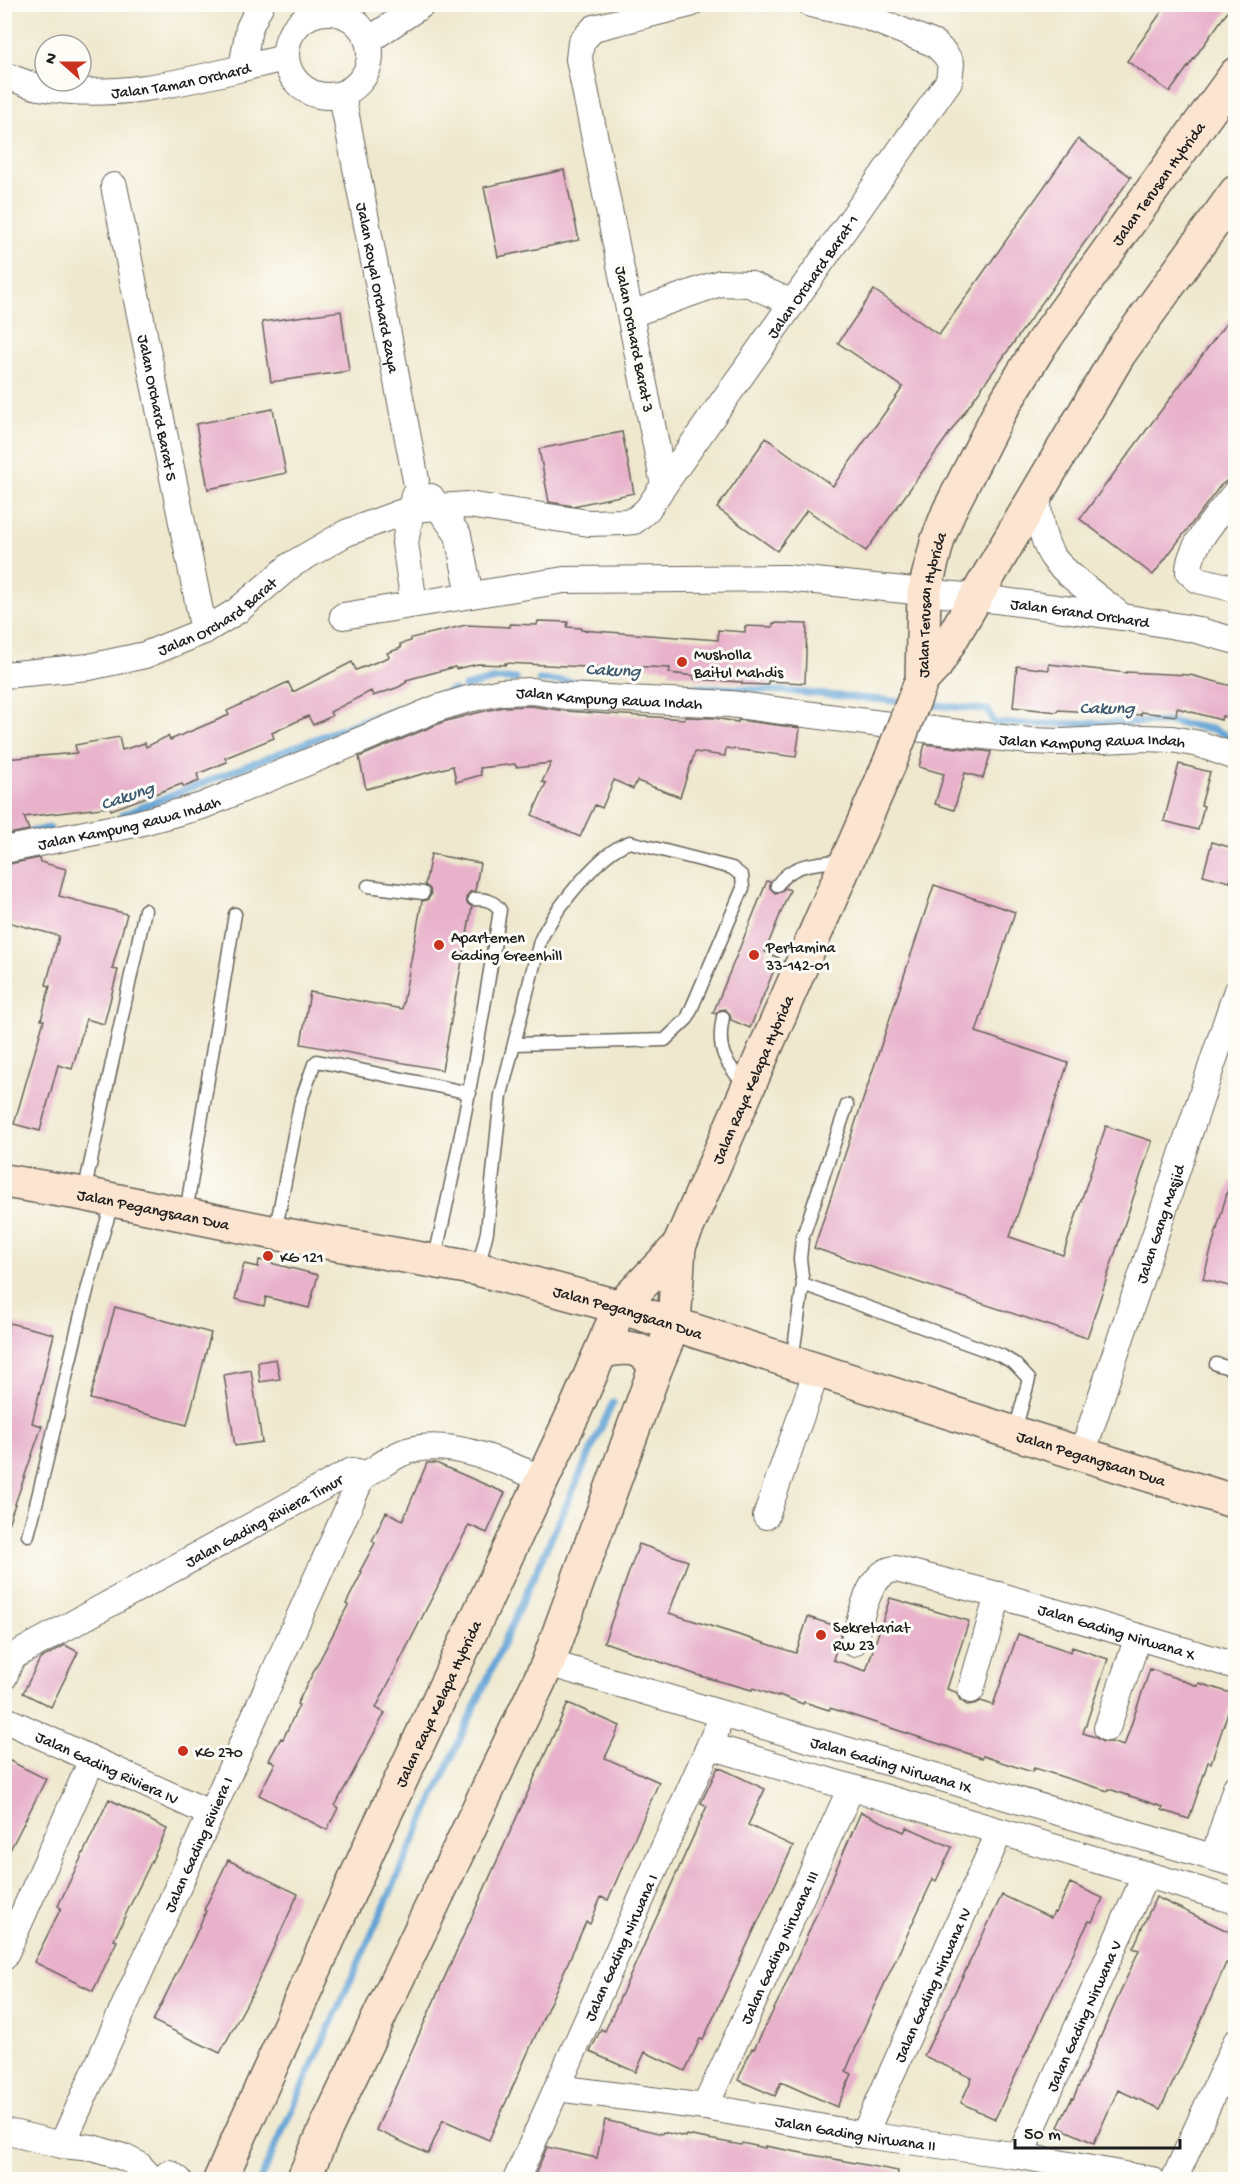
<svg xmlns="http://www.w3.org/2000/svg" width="1240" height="2184" font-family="'Gochi Hand',sans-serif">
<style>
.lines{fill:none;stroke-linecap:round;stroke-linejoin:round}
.stream{stroke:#62a3d5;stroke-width:7}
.building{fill:#e8b2cb}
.lane-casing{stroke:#66635a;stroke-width:15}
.street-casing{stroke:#66635a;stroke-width:28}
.secondary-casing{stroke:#66635a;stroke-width:36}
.lane{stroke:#fff;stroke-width:12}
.street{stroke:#fff;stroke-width:26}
.secondary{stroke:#fce5d0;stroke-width:33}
.secondary-bridge-casing{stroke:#66635a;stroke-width:36;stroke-linecap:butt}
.secondary-bridge{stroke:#fce5d0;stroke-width:33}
.poi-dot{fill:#c8321e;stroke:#fdfcf7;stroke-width:2}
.labels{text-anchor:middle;stroke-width:6;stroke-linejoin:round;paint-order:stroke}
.street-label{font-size:16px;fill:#1c1c1c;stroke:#fdfcf7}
.poi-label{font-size:16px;fill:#1c1c1c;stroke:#fdfcf7;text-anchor:start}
.water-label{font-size:18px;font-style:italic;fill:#3c596f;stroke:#fdfcf7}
</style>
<rect width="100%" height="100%" fill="#fdfcf7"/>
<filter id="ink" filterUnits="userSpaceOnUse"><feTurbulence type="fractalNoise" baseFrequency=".0167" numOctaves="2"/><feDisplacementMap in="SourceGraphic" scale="12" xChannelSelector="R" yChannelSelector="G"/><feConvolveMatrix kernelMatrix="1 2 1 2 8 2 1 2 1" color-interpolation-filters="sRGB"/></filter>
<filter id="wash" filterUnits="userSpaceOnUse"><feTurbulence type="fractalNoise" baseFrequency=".008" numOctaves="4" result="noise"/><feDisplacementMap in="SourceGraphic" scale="24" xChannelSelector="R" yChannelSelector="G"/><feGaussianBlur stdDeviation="1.35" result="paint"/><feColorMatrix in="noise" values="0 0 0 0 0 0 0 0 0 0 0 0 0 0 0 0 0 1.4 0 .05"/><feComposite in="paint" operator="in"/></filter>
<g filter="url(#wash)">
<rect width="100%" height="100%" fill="#eee8ce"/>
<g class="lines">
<path class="stream" d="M539 680 785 691 905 702
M465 687 495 679H516
M922 704 988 710 994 723 1039 724 1170 722 1212 729 1236 739
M122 815 368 718 454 690
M4 837 50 828
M260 2180 613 1402"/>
</g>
<g id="blocks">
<path class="building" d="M1167 4H1233L1170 92 1127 61Z
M1078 139 1131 177 866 551 807 510 777 551 717 508 766 438 833 486 903 387 838 343 874 290 939 335Z
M564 170 579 240 498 257 484 187Z
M1236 310V477L1230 478 1220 486 1153 575 1080 519Z
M341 311 349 371 271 382 262 322Z
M273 409 286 473 208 489 196 424Z
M622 432 634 493 573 506 549 502 539 449Z
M538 621 568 622 567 627 581 628V630L718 640V630L745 632V626L773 627V623L807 624 805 683 768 681V685L742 684V682L694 679 695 676 669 673 670 668 624 666V672L607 671V668L505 663V665L478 664 456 669 455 667 406 680 407 682 399 687 373 696 371 691 330 712 332 716 313 725 308 716 272 733 274 738 225 758 227 762 197 774 199 781 184 787 182 784 111 810 110 807 24 817 29 830 9 834 8 822 4 823V759L77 753 75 745 119 737 122 750 145 743 146 747 168 736 170 740 229 715 227 711 288 682 293 692 352 662 356 670 389 657 387 653 401 648 400 644 411 641V638L466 625 510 627V624L537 625Z
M1049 664 1126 673V672L1190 675 1236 687V719L1222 716 1221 720 1177 708 1176 716 1141 712V715L1058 710 1057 712 1013 707 1017 666 1049 670Z
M531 706 565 711 685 719V717L714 718 738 722V720L800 728 796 757 726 748 725 756 695 752 680 797 637 781 633 789 614 780 602 808 595 805 580 837 532 815 546 783 542 782 551 763 516 767 515 764 480 768 481 775 456 782 453 766 366 789 359 757 443 722 472 714 503 707Z
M925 744 991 752 983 778 965 773 954 810 935 804 944 774 919 767Z
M1179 764 1210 772 1201 805 1204 806 1198 830 1164 821Z
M1212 842 1236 849V859L1230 882 1203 875Z
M431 854 480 863 475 891 470 892 466 898 467 903 472 907 442 1070 301 1044 310 992 402 1009 422 901 427 900 431 895 430 889 425 885Z
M39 858 40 862 66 869 59 896 127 914 112 969 118 970 104 1024 86 1019 72 1069 58 1065 40 1131 14 1124 44 1020H41L50 986 46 985 59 936 4 921V865Z
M767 881 770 882V888L775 893 780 892 785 888 790 890 765 952 779 958 750 1028 731 1020 730 1014 725 1009 720 1010 716 1014 713 1013Z
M934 885 1015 912 976 1032 1068 1063 1010 1237 1063 1255 1106 1126 1152 1141 1087 1338 814 1248Z
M1230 1182H1236V1288L1203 1279Z
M259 1260 318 1275 309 1308 266 1297 264 1306 235 1299 244 1264 258 1267Z
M115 1307 211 1333 187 1425 90 1399Z
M9 1323 54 1334 32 1423 42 1426 7 1527 4 1526V1341Z
M276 1359 280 1379 260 1382 258 1362Z
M251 1370 262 1442 235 1446 224 1375Z
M427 1463H436L505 1493 487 1533 469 1525 376 1708 385 1713 335 1806 338 1808 327 1830 259 1795 275 1763 269 1760 281 1738 283 1739 299 1705 297 1704 348 1605 346 1604 362 1572 360 1571 375 1543 372 1541 386 1512 403 1520Z
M639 1544 688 1561 669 1613 796 1653 808 1617 842 1628 833 1660 866 1671 890 1598 969 1621 947 1689 956 1692 960 1700 967 1705 975 1704 981 1701 993 1705 1018 1634 1071 1652 1072 1647 1108 1659 1083 1733 1095 1737 1103 1742H1111L1124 1746 1150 1669 1198 1686 1199 1683 1234 1694 1211 1763 1208 1762 1189 1819 1162 1810 1163 1807 1109 1789 1108 1791 1034 1768 1032 1772 983 1756 982 1758 830 1708 829 1710 804 1702 803 1704 779 1695 778 1697 753 1688 752 1690 697 1675 604 1642Z
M65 1645 78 1652 51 1707 23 1693 40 1659Z
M568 1703 620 1726 605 1758 659 1782 608 1900 601 1897 590 1924 586 1922 489 2140 443 2120 428 2154 376 2130Z
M4 1758 46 1779 4 1862Z
M718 1767 765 1789 748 1825 793 1846 703 2040 700 2039 685 2071 645 2052 636 2072 590 2052 601 2029 605 2031 707 1806 701 1803Z
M109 1799 167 1829 127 1912 114 1940 117 1941 93 1991 34 1962 61 1908 58 1906Z
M861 1812 904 1832 907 1827 952 1847 936 1881 933 1879 863 2030 846 2071 852 2074 837 2107 781 2082 775 2096 738 2080 752 2048 754 2049 782 1993Z
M228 1860 298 1894 254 1990 220 2053 153 2021 194 1938 206 1911 204 1910Z
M1070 1883 1103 1898 1092 1922 1089 1921 1078 1943 995 2119 961 2103 972 2078 924 2056 1002 1895 1051 1918 1054 1912 1056 1913Z
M1156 1897 1236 1935V1952L1230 1965 1226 1963 1188 2052 1160 2109 1118 2090 1094 2143 1058 2127 1072 2098 1073 2099 1139 1950 1133 1948Z
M605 2120 662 2134 663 2132 686 2137V2135L741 2145 742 2143 765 2148V2146L898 2171 897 2180H533L547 2147 597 2158Z"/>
</g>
</g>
<g filter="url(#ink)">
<use href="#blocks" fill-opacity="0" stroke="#66635a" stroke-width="1.5"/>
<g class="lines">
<g class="lane-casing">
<path id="lane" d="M777 885C793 862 817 864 843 860
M368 886 423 893
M723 1017C716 1050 725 1061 745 1086
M84 1193 145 910
M186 1213 235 914
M275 1233 300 1104 314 1064 317 1061 470 1093
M434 1261C461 1145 481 1028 500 910 493 900 485 899 474 899
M478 1268 487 1232 501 1095 540 941C553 912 600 851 630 842L732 868 742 876 743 888 687 1019 665 1040 514 1044
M803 1284 1002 1356 1015 1364 1029 1379 1015 1431
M792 1361 803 1284 800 1259 802 1239 847 1105
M1216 1364 1236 1370
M28 1535C58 1425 77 1310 113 1202"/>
</g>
<g class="street-casing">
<g id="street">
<circle cx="328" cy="54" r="42"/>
<path d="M369 40 423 4"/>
<path d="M242 68 249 28 261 4"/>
<path id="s1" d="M4 75C16 79 28 85 39 87 123 103 204 76 285 58"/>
<path id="s2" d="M342 95 416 480"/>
<path id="s3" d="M114 186 204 631"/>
<path d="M631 314 720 283 749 284 793 303"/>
<path id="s4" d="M664 485 949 81 951 63 945 54 935 44 865 16 811 4"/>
<path d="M1236 492C1220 513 1188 546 1189 572L1198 580 1236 589"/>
<path d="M1038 493C1037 511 1042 540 1052 556 1065 575 1103 600 1122 617"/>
<path d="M414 495 405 543 414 604"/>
<path d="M431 497 458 535 470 595"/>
<path id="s5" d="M343 616 564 580 785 578 974 597 1123 617 1193 629 1236 641"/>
<path id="s6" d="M4 675 89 667 145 655 204 631 237 611 291 565 346 533 411 509 468 505 589 523 623 522 634 521 647 510 664 485 579 59 581 42 594 28 690 4"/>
<path id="s7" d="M4 850 135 824 202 806 438 708 468 699 501 692 532 691 566 696 730 704 881 724 1029 741 1061 742 1144 738 1172 739 1199 744 1236 757"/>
<path id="s8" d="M1082 1454 1236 993"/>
<path d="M362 1477C376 1469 396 1453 411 1450 452 1439 504 1463 543 1479"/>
<path d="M766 1516 817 1370"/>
<path id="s9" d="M853 1643C861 1620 867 1571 896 1569L998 1595 1236 1666"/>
<path id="s10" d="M548 1663 1236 1864"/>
<path id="s11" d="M4 1677 12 1657 352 1471 358 1472 362 1477"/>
<path d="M971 1690 998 1595"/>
<path id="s12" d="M4 1719 211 1814"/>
<path d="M1107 1728 1138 1637"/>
<path d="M710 1746 1236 1901"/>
<path d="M1214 1857 1236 1787"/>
<path d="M4 1957 92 1760"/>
<path id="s13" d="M557 2088 705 2107 864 2135 1020 2156 1152 2180"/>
<path id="s14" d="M705 2107 851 1788"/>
<path d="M4 2131 62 2145 92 2148 123 2157 139 2165 153 2180"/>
<path id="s15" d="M864 2135 999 1833"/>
<path id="s16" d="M62 2145 362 1477"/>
<path id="s17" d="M1020 2156 1146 1874"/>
<path d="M161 2180 169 2173 179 2180"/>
<path id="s18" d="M516 2180 716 1731"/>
<path d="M1174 2180 1236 2042"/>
</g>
</g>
<g class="secondary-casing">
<g id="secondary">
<path d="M922 680 936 665 1119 354 1236 192"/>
<path id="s19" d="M919 687 922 680 924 593 938 539 949 511 1000 411 1041 344 1236 74"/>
<path id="s20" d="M4 1181 84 1194 275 1233 478 1269 620 1307 1014 1433 1236 1502"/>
<path d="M601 1352C622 1346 646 1344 655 1369"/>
<path id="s21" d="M220 2180 375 1835 577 1406 620 1307 679 1246"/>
<path id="s22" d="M303 2180 326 2128 548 1663 655 1369 674 1324 679 1246 890 762"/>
</g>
</g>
<use href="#lane" class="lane"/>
<use href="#street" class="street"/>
<use href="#secondary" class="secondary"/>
<g class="secondary-bridge-casing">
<path id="secondary-bridge" d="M890 762 919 687"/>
</g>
<use href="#secondary-bridge" class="secondary-bridge"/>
</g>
</g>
<g class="poi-dot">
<circle cx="682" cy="662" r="6"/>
<circle cx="439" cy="945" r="6"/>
<circle cx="754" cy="955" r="6"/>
<circle cx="268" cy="1256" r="6"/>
<circle cx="821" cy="1635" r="6"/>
<circle cx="183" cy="1751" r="6"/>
</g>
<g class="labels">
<g class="street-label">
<text dy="6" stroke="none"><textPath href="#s1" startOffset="180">Jalan Taman Orchard</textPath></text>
<text dy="6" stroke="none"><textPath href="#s19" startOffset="570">Jalan Terusan Hybrida</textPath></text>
<text dy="6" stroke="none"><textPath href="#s4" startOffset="256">Jalan Orchard Barat 1</textPath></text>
<text dy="6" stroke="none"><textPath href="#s2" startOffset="196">Jalan Royal Orchard Raya</textPath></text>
<text transform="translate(636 339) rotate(79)" y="6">Jalan Orchard Barat 3</text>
<text dy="6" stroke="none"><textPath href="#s3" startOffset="226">Jalan Orchard Barat 5</textPath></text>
<text dy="6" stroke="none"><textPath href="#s19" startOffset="84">Jalan Terusan Hybrida</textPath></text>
<text dy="6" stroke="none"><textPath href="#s5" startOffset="742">Jalan Grand Orchard</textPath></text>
<text dy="6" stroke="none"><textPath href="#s6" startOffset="225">Jalan Orchard Barat</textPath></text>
<text dy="6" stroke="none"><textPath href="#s7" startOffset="632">Jalan Kampung Rawa Indah</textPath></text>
<text dy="6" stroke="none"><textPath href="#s7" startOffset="1118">Jalan Kampung Rawa Indah</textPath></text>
<text dy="6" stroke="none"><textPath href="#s7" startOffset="128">Jalan Kampung Rawa Indah</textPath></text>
<text dy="6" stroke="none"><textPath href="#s22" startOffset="1194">Jalan Raya Kelapa Hybrida</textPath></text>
<text dy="6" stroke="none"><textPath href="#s20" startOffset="152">Jalan Pegangsaan Dua</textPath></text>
<text dy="6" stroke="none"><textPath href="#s8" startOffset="243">Jalan Gang Masjid</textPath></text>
<text dy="6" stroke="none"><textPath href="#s20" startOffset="638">Jalan Pegangsaan Dua</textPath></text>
<text dy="6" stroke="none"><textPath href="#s20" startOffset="1124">Jalan Pegangsaan Dua</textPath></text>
<text dy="6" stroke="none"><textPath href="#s11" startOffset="308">Jalan Gading Riviera Timur</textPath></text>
<text dy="6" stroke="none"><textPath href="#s9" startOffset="320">Jalan Gading Nirwana X</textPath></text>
<text dy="6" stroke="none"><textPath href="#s21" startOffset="524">Jalan Raya Kelapa Hybrida</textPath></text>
<text dy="6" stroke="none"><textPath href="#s10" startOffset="358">Jalan Gading Nirwana IX</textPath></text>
<text dy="6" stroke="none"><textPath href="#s12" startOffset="114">Jalan Gading Riviera IV</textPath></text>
<text dy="6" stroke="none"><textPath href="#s16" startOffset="330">Jalan Gading Riviera I</textPath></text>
<text dy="6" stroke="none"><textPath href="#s18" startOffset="255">Jalan Gading Nirwana I</textPath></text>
<text dy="6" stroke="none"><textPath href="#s14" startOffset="176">Jalan Gading Nirwana III</textPath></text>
<text dy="6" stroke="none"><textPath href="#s15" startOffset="165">Jalan Gading Nirwana IV</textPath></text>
<text dy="6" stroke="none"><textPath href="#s17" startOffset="154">Jalan Gading Nirwana V</textPath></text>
<text dy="6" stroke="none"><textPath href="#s13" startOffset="302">Jalan Gading Nirwana II</textPath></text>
</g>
<g class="poi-label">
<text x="694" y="659">Musholla<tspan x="694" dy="18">Baitul Mahdis</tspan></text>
<text x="451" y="942">Apartemen<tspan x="451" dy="18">Gading Greenhill</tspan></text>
<text x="766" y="952">Pertamina<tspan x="766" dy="18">33-142-01</tspan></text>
<text x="280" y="1262">KG 121</text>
<text x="833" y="1632">Sekretariat<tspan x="833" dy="18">RW 23</tspan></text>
<text x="195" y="1757">KG 270</text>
</g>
<g class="water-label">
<text transform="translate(613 669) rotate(2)" y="6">Cakung</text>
<text x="1107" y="713">Cakung</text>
<text transform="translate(127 795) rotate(-19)" y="6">Cakung</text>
</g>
</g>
<rect width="1240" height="2184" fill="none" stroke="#fdfcf7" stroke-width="24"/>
<g transform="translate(63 63) rotate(291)"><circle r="28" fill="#fdfcf7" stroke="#a3a29f" stroke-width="1.5"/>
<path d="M0-4.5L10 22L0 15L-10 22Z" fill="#c8321e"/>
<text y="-9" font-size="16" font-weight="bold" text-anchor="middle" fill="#1c1c1c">N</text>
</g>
<path d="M1015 2139v9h165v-9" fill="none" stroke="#1c1c1c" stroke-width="3"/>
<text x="1024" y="2139" font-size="18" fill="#1c1c1c" stroke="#fdfcf7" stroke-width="4.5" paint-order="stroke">50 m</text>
</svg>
